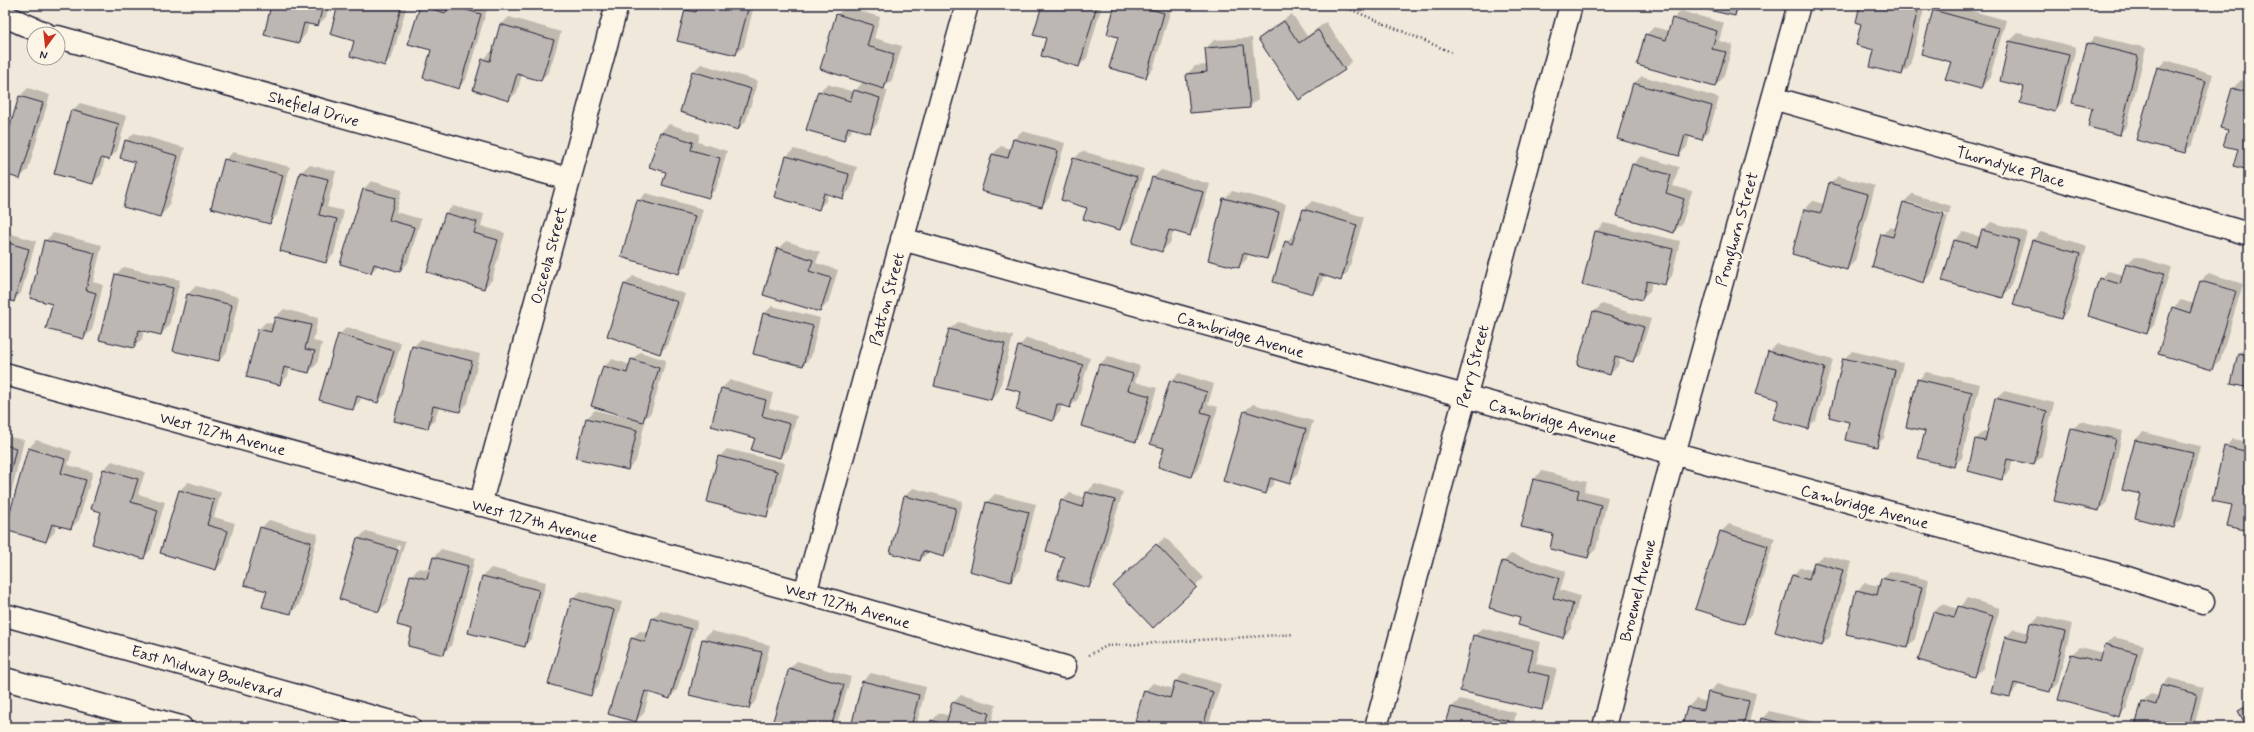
<svg xmlns="http://www.w3.org/2000/svg" width="2254" height="732" font-family="Mynerve,sans-serif">
<style>
.shadow{fill:#0003;fill-rule:evenodd}
.building{fill:#bcb7b3;stroke:#22223b}
.lines{fill:none;stroke-linecap:round;stroke-linejoin:round}
.street-casing{stroke:#22223b;stroke-width:25}
.secondary-casing{stroke:#22223b;stroke-width:25}
.path{stroke:#22223b;stroke-width:2.5;stroke-dasharray:1 3;stroke-linecap:butt}
.street{stroke:#fcf5e5;stroke-width:22}
.secondary{stroke:#fcf5e5;stroke-width:22}
.labels{text-anchor:middle;stroke-width:4;stroke-linejoin:round;paint-order:stroke}
.street-label{font-size:16px;fill:#22223b;stroke:#fcf5e5}
</style>
<rect width="100%" height="100%" fill="#efe8db"/>
<filter id="ink" filterUnits="userSpaceOnUse"><feTurbulence type="fractalNoise" baseFrequency=".025" numOctaves="2"/><feDisplacementMap in="SourceGraphic" scale="8" xChannelSelector="R" yChannelSelector="G"/><feConvolveMatrix kernelMatrix="1 2 1 2 8 2 1 2 1" color-interpolation-filters="sRGB"/></filter>
<g filter="url(#ink)">
<path class="shadow" d="M272 5H329L326 17 318 25 309 23 306 34 299 42Z
M340 5H407L392 57 384 65 355 40Z
M422 5 488 6 466 80 458 88 432 50 410 43Z
M691 5H754L744 46 736 54 685 10Z
M1043 5H1102L1087 58 1079 66 1047 38Z
M1116 5 1172 6 1153 69 1145 77 1119 36Z
M1690 5H1743L1735 15Z
M1861 5H1925L1910 66 1902 74 1876 49 1862 23Z
M1940 5H1950L2006 20 1989 80 1981 88 1952 61 1934 11Z
M845 7 880 17 874 38 902 46 892 80 883 89 888 90 877 124 869 132 853 127 851 132 843 140 819 92 827 84 854 92 864 81 837 15Z
M1681 11 1724 23 1719 41 1733 45 1723 78 1715 86 1646 35 1654 27 1669 31 1673 19Z
M1292 14 1307 36 1326 22 1352 61 1344 69 1259 39 1267 31Z
M509 17 561 32 549 72 541 79 522 74 517 92 509 100 483 60 491 52H493L501 25Z
M2018 33 2076 47 2062 103 2054 111 2025 86 2001 80 2010 41Z
M2095 36 2146 48 2127 126 2119 134 2093 107 2088 44Z
M1252 38 1258 99 1250 107 1187 74 1195 66 1207 65 1206 48 1214 40Z
M2166 60 2213 74 2193 144 2185 152 2158 68Z
M701 64 758 81 746 121 738 129 693 72Z
M1642 76 1719 98 1709 131 1702 139 1690 135 1687 147 1679 155 1634 83Z
M2241 80 2249 83V169L2229 130 2233 88Z
M28 88 50 95 28 170 20 177 5 173V119L13 121 20 96Z
M80 103 127 116 117 151 109 159 105 158 101 175 93 183 72 111Z
M669 124 700 134 698 142 727 151 716 189 708 197 667 171 651 166 661 132Z
M1022 131 1065 143 1049 198 1042 206 993 154 1001 146 1011 149 1014 139Z
M134 133 185 148 168 208 160 216 126 141Z
M794 149 857 167 850 190 842 198 828 193 826 201 818 209 786 157Z
M1082 151 1144 169 1128 221 1120 229 1088 207 1074 159Z
M233 152 290 167 277 215 269 223 225 160Z
M1641 156 1679 167 1673 186 1692 191 1682 224 1674 231 1618 215 1633 164Z
M309 165 336 171 327 207 344 211 334 254 326 262 301 172Z
M1161 170 1210 184 1197 227 1189 235 1174 230 1170 243 1162 251 1153 178Z
M1838 176 1875 186 1855 261 1847 269 1793 253 1805 209 1813 201 1824 204 1830 184Z
M371 181 402 190 396 212 421 219 408 263 400 271 379 265 371 272 364 189Z
M1232 191 1286 204 1275 250 1267 258 1248 253 1247 259 1239 267 1224 199Z
M646 193 703 209 687 265 679 273 638 201Z
M1912 194 1951 206 1949 214 1908 202V204L1948 216 1932 273 1924 281 1882 235 1890 227 1897 229 1904 202Z
M1312 201 1364 217 1348 272 1340 279 1324 274 1321 285 1313 293 1286 242 1294 234 1296 235 1304 209Z
M453 206 484 214 481 226 505 233 492 280 484 288 445 214Z
M1991 222 2027 232 2010 289 2002 297 1943 280 1955 240 1963 232 1981 237 1983 230Z
M1604 223 1680 241 1672 276 1664 284 1652 281 1650 291 1642 299 1583 285 1596 231Z
M5 232 36 241 21 293 13 301 5 298Z
M2041 232 2087 246 2069 310 2061 318 2014 305 2033 240Z
M53 233 102 245 93 282 103 285 92 330 84 338 54 303 45 241Z
M786 241 820 252 816 263 838 270 828 303 820 311 778 249Z
M2135 256 2171 267 2154 325 2147 333 2100 279 2108 271 2124 275 2127 264Z
M124 267 180 280 169 326 161 334 144 330 142 339 134 347 116 274Z
M2209 273 2243 284 2220 361 2212 369 2173 308 2181 300 2194 304 2201 281Z
M633 276 685 294 668 345 660 353 608 335 625 284Z
M196 286 239 297 227 352 219 360 188 294Z
M1602 304 1651 319 1640 353 1633 361 1620 357 1618 366 1610 374 1594 312Z
M772 306 820 318 811 357 803 365 764 314Z
M284 309 318 318 313 341 322 343 317 364 309 372 290 367 288 376 280 384 258 330 266 322 274 324 276 317Z
M958 322 1013 336 999 391 991 399 950 329Z
M347 327 401 343 386 394 378 402 362 396 360 401 352 409 339 335Z
M1027 338 1090 358 1078 399 1070 407 1062 405 1060 412 1052 420 1023 392 1019 346Z
M421 339 480 354 468 403 460 411 439 406 435 420 427 427 413 347Z
M1777 344 1833 360 1816 420 1808 427 1780 399 1769 352Z
M2247 345 2249 346V387L2232 383 2239 353Z
M1852 351 1903 363 1884 438 1876 446 1850 421 1844 359Z
M640 352 666 360 651 413 642 421 645 422 636 461 628 469 587 418 595 410 631 419 604 367 612 359 631 365 632 360Z
M1108 356 1140 366 1135 382 1157 388 1143 433 1135 441 1082 425 1100 364Z
M1926 372 1980 384 1962 458 1954 465 1926 431 1918 380Z
M1179 373 1214 384 1208 404 1218 407 1199 468 1191 476 1165 448 1171 381Z
M730 380 773 393 769 408 797 416 788 449 780 457 756 437 722 388Z
M2004 391 2054 403 2042 456 2034 464 2013 459 2010 471 2002 479 1976 439 1984 431 1988 432 1996 399Z
M1253 404 1313 421 1297 475 1289 483 1275 479 1273 485 1265 492 1245 411Z
M2080 421 2123 431 2107 502 2099 510 2072 429Z
M2143 432 2200 446 2182 519 2174 527 2142 493 2135 440Z
M5 436 24 440 9 502 5 506Z
M2233 439 2249 442V530L2233 505 2225 447Z
M36 440 72 451 68 465 93 472 79 520 71 528 57 524 54 533 46 541 5 529 29 448Z
M727 449 785 463 774 507 766 515 719 457Z
M112 461 145 472 138 494 165 502 151 550 143 558 102 512 104 469Z
M1542 471 1587 482 1584 491 1608 497 1596 549 1588 557 1555 534 1523 526 1534 479Z
M188 482 221 492 214 517 235 523 224 561 216 569 180 490Z
M1095 484 1123 492 1096 579 1088 587 1065 556 1062 501 1070 493 1086 498 1087 492Z
M913 488 963 501 952 548 944 556 929 552 920 560 891 552 905 496Z
M995 494 1036 504 1019 572 1011 580 987 502Z
M269 520 318 534 299 605 291 613 268 590 261 528Z
M1729 524 1775 538 1751 615 1743 623 1721 532Z
M366 531 405 542 387 603 379 611 358 539ZM398 545 400 546 383 603H381Z
M1165 537 1204 578 1153 627 1122 578Z
M441 549 475 558 451 646 443 654 414 628 411 575 419 568 430 570 434 557Z
M1511 554 1566 571 1560 590 1580 596 1571 629 1563 637 1522 617 1503 562Z
M1823 555 1851 562 1830 637 1822 645 1776 632 1793 575 1801 567 1813 571 1815 562Z
M491 568 546 582 532 638 524 646 469 633 483 576Z
M1890 571 1929 580 1915 639 1907 647 1857 591 1865 583 1880 586 1882 579Z
M581 591 622 602 598 687 590 694 573 598Z
M1967 598 2000 608 1983 668 1975 676 1934 612 1942 604 1958 609Z
M661 610 698 621 677 690 669 698 650 692 644 713 636 721 632 638 640 631 649 633 653 618Z
M2039 616 2072 624 2058 683 2050 691 2019 683 2017 688 2010 696 2006 637 2014 629 2029 633 2031 624Z
M1482 628 1541 642 1536 664 1557 668 1549 701 1541 709 1474 636Z
M711 631 770 645 757 700 749 708 690 694 703 639Z
M2114 637 2144 645 2127 708 2119 715 2072 654 2080 647 2104 653 2106 644Z
M797 661 851 677 836 727H776L789 669Z
M871 673 926 687 916 727H852L863 681Z
M1184 673 1221 684 1208 727H1159L1145 691 1153 683 1174 689 1176 681Z
M2169 678 2204 687 2194 727H2136L2142 702 2150 694 2159 696 2162 686Z
M1717 684 1756 693 1748 727H1683L1688 707 1696 699 1707 702 1709 692Z
M961 695 996 705 990 727H930L932 721 939 713 950 716 953 703Z
M1460 699 1516 713 1513 727H1447L1452 707Z
M2249 702V727H2248L2239 711Z
M1769 711 1819 723 1818 727H1760L1762 719Z"/>
<path class="building" d="M271 5H323L318 26 304 23 299 43 264 35Z
M338 5H391L401 8 385 66 350 56 354 41 330 34Z
M448 5 481 14 459 89 423 78 431 50 408 44 420 6 446 13Z
M698 5H749L736 55 677 41 685 10 696 12Z
M1042 5H1097L1079 67 1041 56 1046 38 1033 35Z
M1115 5H1136L1164 13 1146 78 1109 68 1118 37 1107 34Z
M1686 5H1737L1735 16Z
M1860 5H1919L1902 75 1870 67 1874 50 1856 45 1861 24 1856 22Z
M1933 10 1999 28 1981 89 1945 79 1951 62 1921 54Z
M836 14 873 25 867 46 894 54 884 89 820 69Z
M1672 18 1717 31 1712 49 1726 52 1715 87 1637 65 1645 34 1666 40Z
M1284 21 1299 43 1318 30 1345 70 1299 100 1258 39Z
M500 24 554 40 541 81 517 74 509 101 473 90 482 59 490 61Z
M2009 41 2069 55 2055 112 2020 103 2024 87 2000 81Z
M2087 43 2138 56 2120 135 2088 127 2092 108 2072 103Z
M1244 45 1250 108 1190 113 1186 74 1207 72 1205 48Z
M2157 67 2206 81 2185 153 2136 140Z
M692 71 751 89 738 130 680 112Z
M1633 83 1712 106 1702 140 1685 135 1679 156 1617 139Z
M2232 88 2249 93V170L2233 166 2238 149 2223 146 2228 130 2220 128Z
M854 90 880 98 870 133 848 127 844 141 806 130 818 91 850 101Z
M19 96 43 103 20 179 5 174V129L9 130Z
M71 110 119 124 109 160 101 158 93 184 54 174Z
M660 132 693 142 691 150 720 158 709 198 662 185 666 172 649 167Z
M1013 139 1058 151 1042 207 981 191 992 154 1008 158Z
M125 140 178 156 160 217 123 207 135 162 120 158Z
M786 156 849 174 843 199 824 193 819 210 774 197Z
M1073 158 1137 177 1120 230 1083 219 1087 208 1061 200Z
M224 159 283 175 270 224 211 208Z
M1632 164 1671 175 1666 193 1684 199 1674 233 1617 216Z
M300 172 328 179 319 215 337 219 326 263 280 251Z
M1152 177 1203 192 1190 236 1169 230 1162 252 1132 243Z
M1829 183 1868 194 1847 270 1792 254 1804 209 1821 213Z
M363 189 395 198 389 220 414 227 400 272 374 264 371 273 340 264Z
M1223 198 1279 212 1267 259 1243 253 1239 268 1208 260Z
M637 200 695 216 679 274 621 257Z
M1903 202 1944 214 1924 283 1872 267 1881 234 1893 237Z
M1303 209 1357 225 1341 281 1319 274 1313 294 1273 282 1285 241 1292 244Z
M445 213 477 222 474 233 498 240 484 289 427 272Z
M1982 230 2019 240 2003 298 1942 281 1954 240 1977 246Z
M1595 231 1673 249 1665 285 1647 281 1642 300 1582 285Z
M44 240 95 253 86 290 96 293 84 339 46 329 52 304 30 298Z
M2032 240 2080 254 2061 319 2013 305Z
M5 242 29 249 14 302 5 299Z
M777 248 813 260 809 271 831 278 820 312 763 295Z
M2126 263 2164 274 2147 334 2088 316 2099 278 2120 284Z
M115 274 173 288 161 335 139 330 134 348 99 340Z
M2200 281 2236 291 2212 370 2158 354 2172 307 2190 313Z
M624 284 678 302 660 354 607 336Z
M187 294 232 305 219 361 173 351Z
M1593 311 1644 327 1633 362 1615 357 1610 375 1577 365Z
M763 313 813 326 803 366 753 354Z
M275 317 311 325 305 349 315 351 309 373 284 367 280 385 246 377 258 329 271 332Z
M949 329 1005 344 991 400 934 386Z
M338 334 394 351 378 403 357 396 353 410 319 400Z
M412 346 472 361 460 412 433 406 428 429 394 421Z
M1018 346 1083 365 1070 408 1057 404 1053 421 1016 410 1021 392 1006 388Z
M1768 351 1825 368 1808 429 1773 419 1779 400 1756 393Z
M2238 353 2249 355V388L2231 384Z
M1843 358 1895 370 1877 447 1845 440 1849 422 1829 417Z
M631 359 659 368 643 422 591 406 603 366 627 373Z
M1099 364 1133 374 1128 390 1150 396 1136 442 1081 426Z
M1917 379 1972 392 1954 467 1918 458 1925 431 1906 427Z
M1170 380 1207 392 1201 412 1211 415 1191 477 1158 467 1164 448 1150 444Z
M721 388 766 400 762 416 790 424 780 458 751 450 755 438 711 426Z
M1995 398 2047 411 2034 465 2007 459 2002 480 1968 471 1975 439 1985 441Z
M1244 411 1306 429 1290 484 1270 478 1266 494 1223 481Z
M586 418 637 430 628 470 576 458Z
M2071 428 2116 439 2099 511 2054 501Z
M2135 440 2193 453 2174 528 2135 518 2141 494 2122 490Z
M5 445 16 448 5 496Z
M2224 446 2249 452V531L2227 526 2232 505 2212 501Z
M28 448 65 459 61 473 86 480 71 529 52 524 46 542 5 530Z
M718 456 777 471 767 517 707 502Z
M103 469 138 479 131 502 158 510 144 559 92 544 101 512 91 509Z
M1533 479 1579 490 1577 498 1601 505 1588 558 1550 549 1553 534 1521 527Z
M179 490 214 500 207 525 228 531 216 570 160 553Z
M1086 492 1115 500 1089 588 1057 579 1064 557 1046 551 1061 500 1082 507Z
M904 496 956 508 944 557 923 551 920 561 890 553Z
M986 502 1029 512 1011 582 969 571Z
M260 527 311 542 291 614 262 607 267 591 244 585Z
M1720 531 1768 546 1744 624 1695 609Z
M357 538 398 550 379 612 339 599Z
M1156 544 1197 587 1153 628 1113 586Z
M433 557 468 566 444 655 408 646 412 629 397 625 410 575 427 579Z
M1502 561 1559 578 1553 598 1573 604 1563 638 1518 625 1520 617 1489 608Z
M1814 562 1843 570 1822 646 1775 632 1792 575 1809 580Z
M482 576 539 590 525 647 468 633Z
M1881 578 1922 587 1907 648 1846 634 1856 590 1877 595Z
M572 598 614 610 591 696 548 684Z
M1958 606 1993 616 1975 677 1918 660 1933 612 1954 618Z
M652 618 691 629 670 699 645 691 636 722 608 714 631 638 645 642Z
M2030 623 2065 632 2050 692 2014 683 2010 697 1991 693 2005 637 2026 642Z
M1473 635 1533 650 1528 671 1549 676 1542 710 1460 691Z
M702 639 762 652 749 709 689 695Z
M2105 644 2137 653 2119 717 2058 700 2071 654 2100 662Z
M789 668 844 685 831 727H771Z
M862 681 919 695 911 727H851Z
M1175 681 1213 692 1203 727H1155L1135 721 1144 690 1170 698Z
M2161 685 2197 694 2189 727H2135L2142 701 2156 705Z
M1708 692 1749 701 1743 727H1682L1687 707 1704 710Z
M952 702 989 713 985 727H929L931 720 946 725Z
M2249 705V727H2247L2238 711Z
M1451 707 1509 721 1507 727H1445Z
M1761 718 1797 727H1759Z"/>
<g class="lines">
<g class="street-casing">
<path id="street" d="M5 16 46 34
M58 37 569 179
M1773 98 2249 234
M902 239 1428 386 2121 576 2203 602
M5 374 805 593 1065 667
M480 505 617 5
M805 593 967 5
M1376 727 1571 5
M1604 727 1655 522 1799 5"/>
</g>
<g class="secondary-casing">
<path id="secondary" d="M5 615 409 727
M5 679 181 727"/>
</g>
<path class="path" d="M1340 5 1451 52
M1089 655 1107 646 1294 634"/>
<use href="#street" class="street"/>
<use href="#secondary" class="secondary"/>
</g>
</g>
<g class="labels">
<g class="street-label">
<text transform="translate(314 108) rotate(16)" y="6">Shefield Drive</text>
<text transform="translate(2011 166) rotate(16)" y="6">Thorndyke Place</text>
<text transform="translate(1736 229) rotate(-74)" y="6">Pronghorn Street</text>
<text transform="translate(548 255) rotate(-75)" y="6">Osceola Street</text>
<text transform="translate(886 299) rotate(-75)" y="6">Patton Street</text>
<text transform="translate(1241 334) rotate(16)" y="6">Cambridge Avenue</text>
<text transform="translate(1472 366) rotate(-75)" y="6">Perry Street</text>
<text transform="translate(1553 420) rotate(15)" y="6">Cambridge Avenue</text>
<text transform="translate(223 433) rotate(15)" y="6">West 127th Avenue</text>
<text transform="translate(1865 506) rotate(15)" y="6">Cambridge Avenue</text>
<text transform="translate(535 520) rotate(15)" y="6">West 127th Avenue</text>
<text transform="translate(1637 590) rotate(-76)" y="6">Broemel Avenue</text>
<text transform="translate(848 605) rotate(16)" y="6">West 127th Avenue</text>
<text transform="translate(207 671) rotate(16)" y="6">East Midway Boulevard</text>
</g>
</g>
<rect width="2254" height="732" fill="none" stroke="#fcf5e5" stroke-width="20"/>
<rect x="10" y="10" width="2234" height="712" fill="none" stroke="#22223b" stroke-width="1.5" filter="url(#ink)"/>
<g transform="translate(46 46) rotate(195)"><circle r="19" fill="#fcf5e5" stroke="#a5a1a1"/>
<path d="M0-3L7 15L0 10L-7 15Z" fill="#c8321e"/>
<text y="-6" font-size="11" font-weight="bold" text-anchor="middle" fill="#22223b">N</text>
</g>
</svg>
